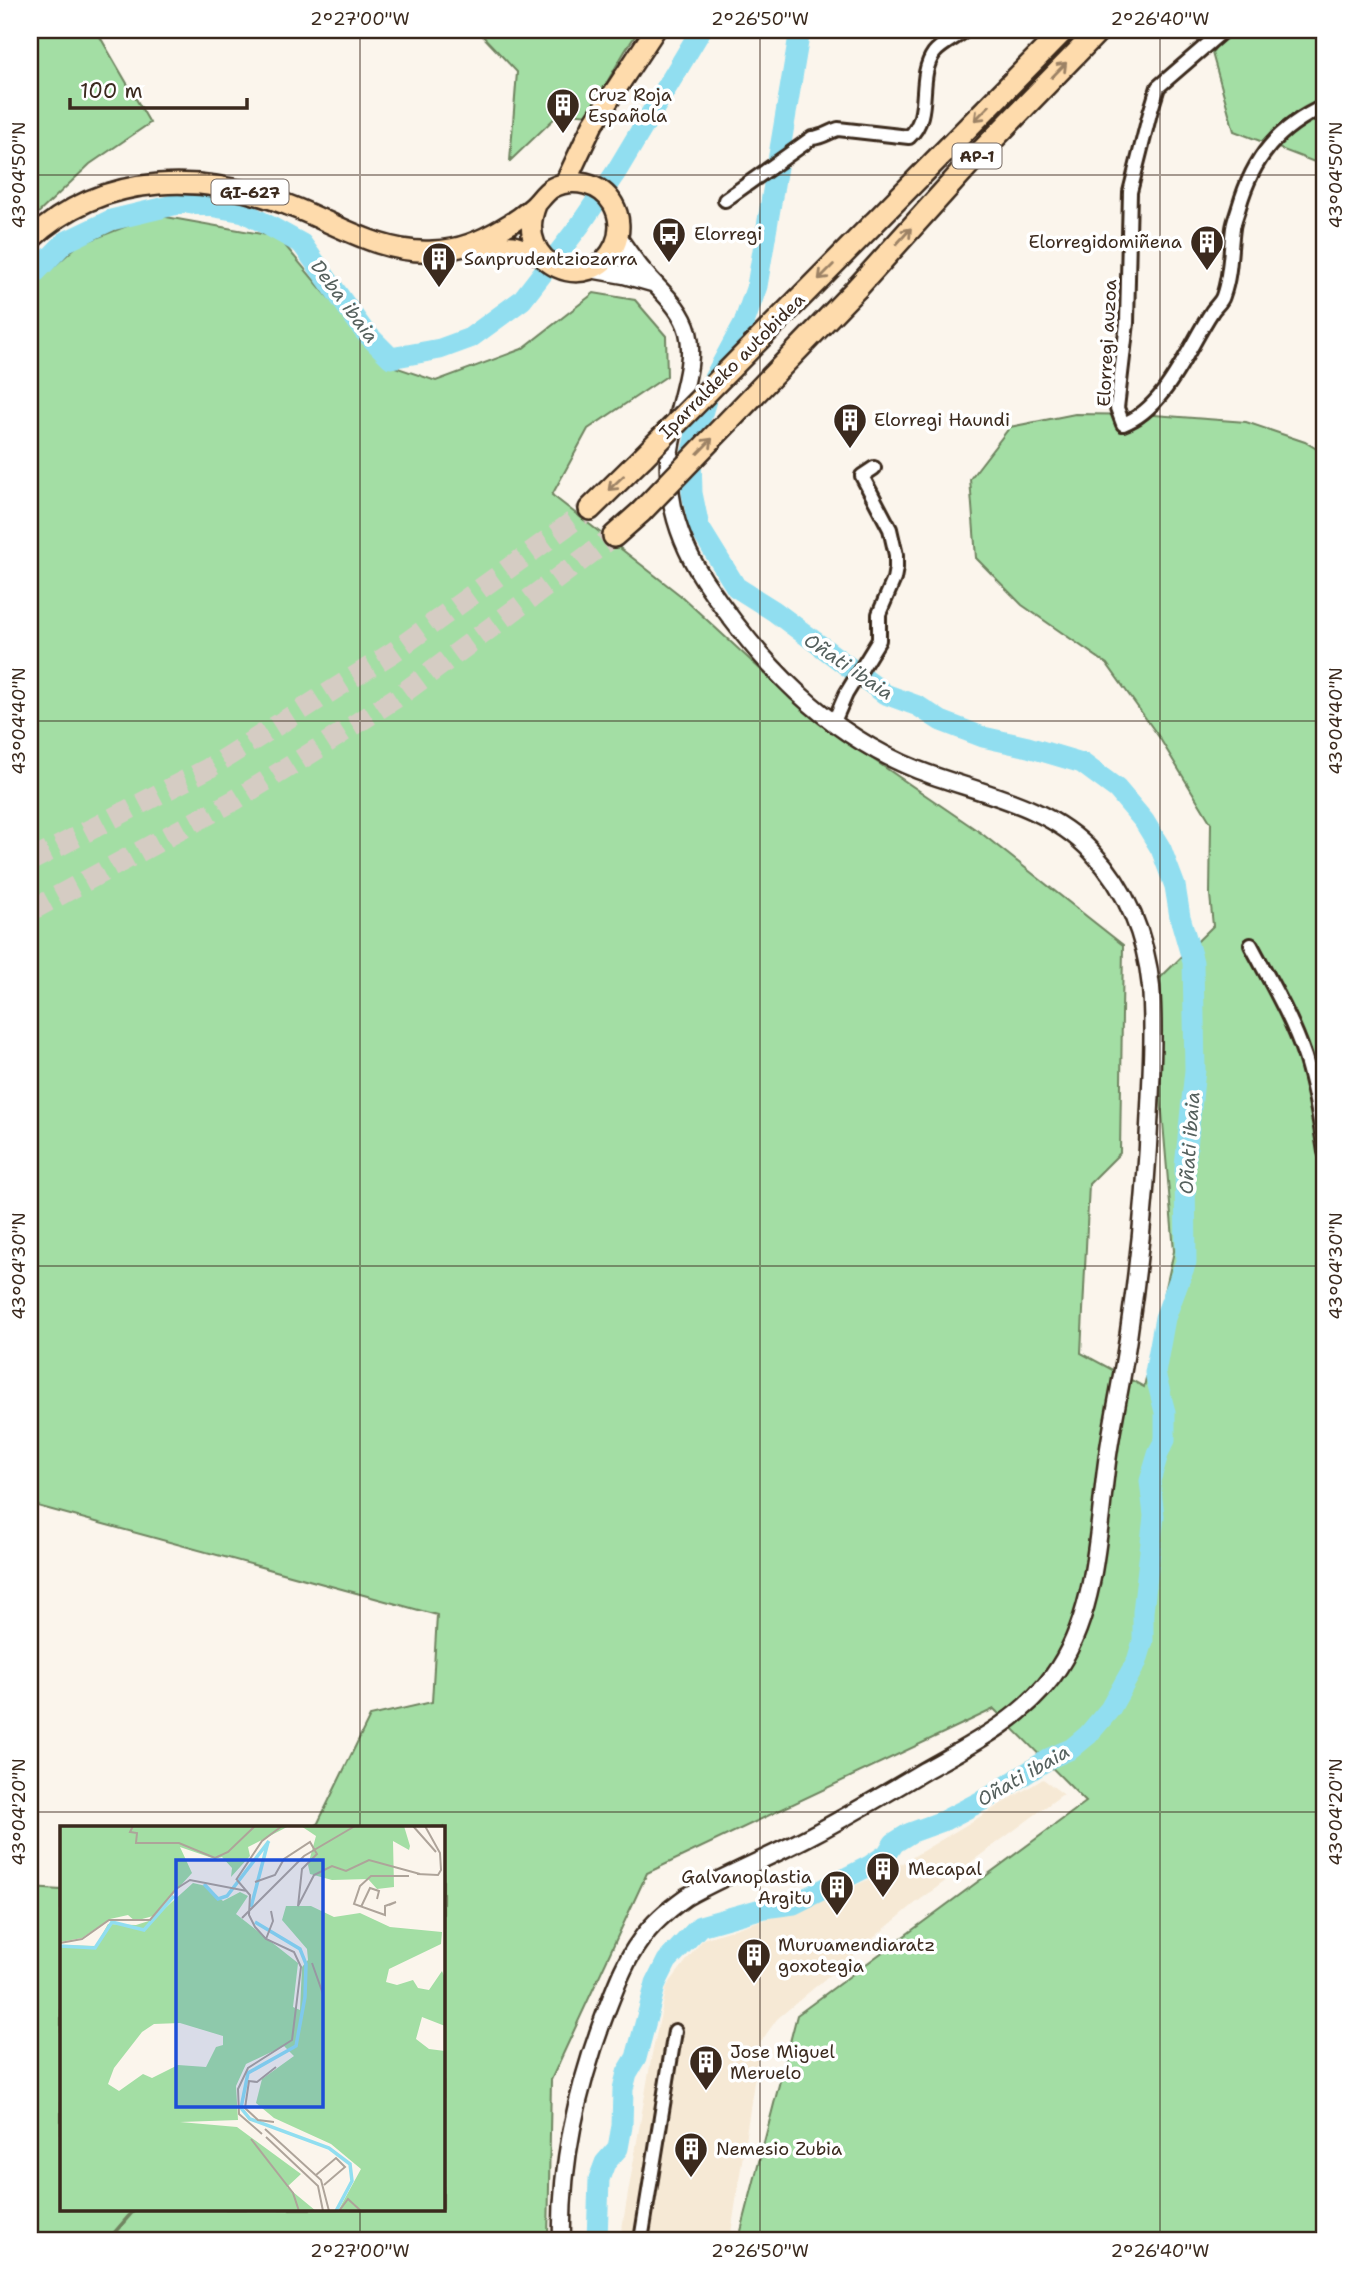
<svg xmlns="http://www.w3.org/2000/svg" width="1355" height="2270" font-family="'Shantell Sans',sans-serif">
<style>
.built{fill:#f6e9d5}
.green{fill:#a3dea4;stroke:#6f8461;stroke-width:2}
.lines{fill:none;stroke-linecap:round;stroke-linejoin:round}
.river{stroke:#91def0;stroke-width:21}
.highway-tunnel{stroke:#d5ccc3;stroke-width:21;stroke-dasharray:21 10;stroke-linecap:butt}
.street-casing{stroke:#3b2a1e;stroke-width:18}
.secondary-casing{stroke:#3b2a1e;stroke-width:21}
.primary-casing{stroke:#3b2a1e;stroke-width:24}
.highway-casing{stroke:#3b2a1e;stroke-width:26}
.street{stroke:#fff;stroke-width:12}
.secondary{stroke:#fff;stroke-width:16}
.primary{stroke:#fedbac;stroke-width:19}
.highway{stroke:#fedbac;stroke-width:21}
.highway-bridge-casing{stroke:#3b2a1e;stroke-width:26;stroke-linecap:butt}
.highway-bridge{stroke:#fedbac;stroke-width:21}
.oneway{stroke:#9c8265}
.ticks{fill:none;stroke:#3b2a1e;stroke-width:2;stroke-opacity:0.45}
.labels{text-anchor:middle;stroke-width:7;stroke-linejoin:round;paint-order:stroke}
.shield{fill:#fff;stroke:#766a62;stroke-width:2}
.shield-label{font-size:16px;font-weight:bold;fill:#3b2a1e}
.poi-label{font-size:18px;fill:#3b2a1e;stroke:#fff;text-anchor:start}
.street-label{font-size:18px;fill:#3b2a1e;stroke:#fff}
.water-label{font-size:19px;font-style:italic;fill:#55605d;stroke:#fff}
.inset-river{fill:none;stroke:#91def0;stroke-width:3.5}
.inset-road{fill:none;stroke:#aea49a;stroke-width:2}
.view{fill:#1d4ed8;fill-opacity:0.15;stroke:#1d4ed8;stroke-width:3.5}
.inset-edge{fill:none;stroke:#3b2a1e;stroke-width:3.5}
.neatline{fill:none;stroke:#3b2a1e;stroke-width:2.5}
.ticks-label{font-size:18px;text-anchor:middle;fill:#3b2a1e}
</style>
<rect width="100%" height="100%" fill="#fbf5ec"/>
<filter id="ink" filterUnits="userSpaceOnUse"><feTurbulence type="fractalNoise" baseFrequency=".0143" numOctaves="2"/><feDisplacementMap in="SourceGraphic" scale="14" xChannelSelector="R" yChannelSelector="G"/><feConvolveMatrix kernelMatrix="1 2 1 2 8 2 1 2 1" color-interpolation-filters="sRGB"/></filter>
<g filter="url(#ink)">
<path class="built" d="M1043 1779 1063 1794 913 1905 777 2019 760 2043 730 2240H620L652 2054 667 1986 703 1939 816 1903 894 1868Z"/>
<path class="green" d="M30 30H96L150 123 90 164 30 221Z
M477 30H639L625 51 588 115 561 112 510 161 517 72Z
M1227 30H1325V166L1234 131 1212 53Z
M155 215 278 237 383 363 436 381 522 349 594 293 635 300 666 336 667 376 588 429 552 495 680 595 814 719 981 833 1123 945 1120 1153 1089 1184 1081 1353 1144 1387 1174 1251 1159 1076 1156 982 1213 926 1210 895 1211 823 1159 737 1107 664 1022 605 976 558 970 479 1010 427 1075 414 1154 415 1246 422 1305 442 1325 454V2240L739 2239 797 2015 1086 1802 994 1709 647 1873 551 2080 548 2240H109L136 2209H443V1827H316L370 1716 432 1702 437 1615 30 1504V288L78 245Z
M30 1888 61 1890V2209H134L107 2240H30Z"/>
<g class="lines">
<path class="river" d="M30 278 65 242 111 220 186 202 244 212 302 244 364 331 391 358 440 349 470 338 522 300 580 225 616 172 701 30
M597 2240 599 2179 605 2163 618 2148 622 2126 623 2089 627 2073 636 2058 656 1983 667 1961 700 1926 764 1908 794 1904 871 1865 887 1854 894 1843 910 1833 943 1821 991 1796 1050 1758 1071 1749 1088 1735 1110 1709 1137 1661 1143 1641V1612L1154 1516 1150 1481 1159 1451 1165 1440V1412L1155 1373 1165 1318 1186 1262 1185 1167 1195 1070 1193 962 1180 917 1175 886 1161 849 1144 821 1117 789 1082 763 1028 747 983 737 941 721 918 706 885 694 774 611 736 587 699 527 692 493 691 456 696 433 711 384 744 323 757 286 800 30"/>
<path class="highway-tunnel" d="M30 861 209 768 392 653 590 509
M30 911 235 800 311 753 399 696 614 536"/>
<g class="street-casing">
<path id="street" d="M1224 30 1158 87 1150 113 1130 192 1127 323 1117 408 1123 424C1165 409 1188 348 1211 313 1214 307 1221 303 1223 296 1231 274 1230 250 1233 228 1234 221 1237 214 1239 207 1253 158 1278 127 1325 106
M725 200 812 138C823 137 828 132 838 129L909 137C933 115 916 78 934 53 941 44 957 37 966 30
M833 724 846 694 879 640V614L894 579 896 568V555L890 529 862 476 874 468
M1251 945C1270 981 1292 1018 1305 1057 1315 1089 1320 1119 1325 1152
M641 2240 675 2031"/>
</g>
<g class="secondary-casing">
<path id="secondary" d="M590 269 624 275 652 283
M562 2240C560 2161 579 2082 607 2009 616 1986 625 1961 640 1941 652 1923 668 1910 686 1897 727 1874 771 1857 812 1835 850 1815 887 1793 924 1771 970 1745 1021 1720 1053 1676 1100 1612 1097 1523 1109 1448 1115 1409 1124 1370 1129 1331 1140 1256 1147 1182 1150 1106 1152 1067 1154 1026 1151 987 1146 937 1127 889 1092 852 1047 803 977 793 918 770 825 733 759 662 704 580 680 543 667 503 669 459 670 441 676 423 680 406 686 382 694 356 688 332 682 310 665 295 651 280 638 266 628 252 618 237"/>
</g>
<g class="primary-casing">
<path id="primary" d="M565 183 593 124 655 30
M30 240C105 169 209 172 298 209 342 227 384 254 433 251 460 250 481 241 503 228 514 222 524 215 533 207 540 201 544 193 552 188 572 177 601 183 613 204 620 216 621 232 615 245 591 298 512 265 536 205
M475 244 514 246 539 254"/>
</g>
<g class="highway-casing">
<path id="highway" d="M874 223 1064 30
M858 287 968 165 1099 30
M590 509 643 457
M614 536 641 512"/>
</g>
<use href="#street" class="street"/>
<use href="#secondary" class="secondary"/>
<use href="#primary" class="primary"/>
<use href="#highway" class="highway"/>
<g class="highway-bridge-casing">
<path id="highway-bridge" d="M643 457 874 223
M641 512 858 287"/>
</g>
<use href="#highway-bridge" class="highway-bridge"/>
</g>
<defs><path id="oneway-shaft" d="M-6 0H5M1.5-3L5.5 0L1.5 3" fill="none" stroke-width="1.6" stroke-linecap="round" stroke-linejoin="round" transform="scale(1.75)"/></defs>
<g class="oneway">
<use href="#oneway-shaft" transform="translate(1059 70) rotate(-46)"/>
<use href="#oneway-shaft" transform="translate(982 113) rotate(135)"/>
<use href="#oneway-shaft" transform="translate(904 236) rotate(-48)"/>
<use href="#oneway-shaft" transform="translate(826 272) rotate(135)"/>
<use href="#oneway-shaft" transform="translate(705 446) rotate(-46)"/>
<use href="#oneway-shaft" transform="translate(616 483) rotate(136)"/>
</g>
</g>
<path class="ticks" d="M360 30V1827M760 30V2240M1160 30V2240M30 175H1325M30 721H1325M30 1266H1325M30 1812H1325M360 2209V2240"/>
<defs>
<g id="building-pin" transform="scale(1.75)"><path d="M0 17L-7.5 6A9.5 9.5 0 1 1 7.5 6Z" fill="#3b2a1e" stroke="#fff"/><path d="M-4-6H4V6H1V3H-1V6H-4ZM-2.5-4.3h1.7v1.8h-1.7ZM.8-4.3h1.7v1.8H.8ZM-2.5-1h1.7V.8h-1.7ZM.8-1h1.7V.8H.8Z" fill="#fff"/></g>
<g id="bus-pin" transform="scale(1.75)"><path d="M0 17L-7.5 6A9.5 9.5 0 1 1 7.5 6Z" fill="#3b2a1e" stroke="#fff"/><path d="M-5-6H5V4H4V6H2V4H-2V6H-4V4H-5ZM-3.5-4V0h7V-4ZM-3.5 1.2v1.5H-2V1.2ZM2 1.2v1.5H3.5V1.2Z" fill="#fff"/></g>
</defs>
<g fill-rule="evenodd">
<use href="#building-pin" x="563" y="105"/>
<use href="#bus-pin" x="669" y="234"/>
<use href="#building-pin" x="1207" y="242"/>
<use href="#building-pin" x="439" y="259"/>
<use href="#building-pin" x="850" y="420"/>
<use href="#building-pin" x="883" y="1869"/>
<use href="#building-pin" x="837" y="1887"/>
<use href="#building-pin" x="754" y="1955"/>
<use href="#building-pin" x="706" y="2062"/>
<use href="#building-pin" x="691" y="2149"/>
</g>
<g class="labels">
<g class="shield">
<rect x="952.5" y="143.5" width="49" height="25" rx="5"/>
<rect x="211.5" y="179.5" width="77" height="25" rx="5"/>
</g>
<g class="shield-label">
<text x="977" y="162">AP-1</text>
<text x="250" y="198">GI-627</text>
</g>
<g class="poi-label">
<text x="588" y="101">Cruz Roja<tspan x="588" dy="21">Española</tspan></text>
<text x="694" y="240">Elorregi</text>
<text x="1182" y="248" text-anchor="end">Elorregidomiñena</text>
<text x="464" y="265">Sanprudentziozarra</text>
<text x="874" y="426">Elorregi Haundi</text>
<text x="908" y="1875">Mecapal</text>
<text x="812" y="1883" text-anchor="end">Galvanoplastia<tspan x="812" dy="21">Argitu</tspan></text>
<text x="778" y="1951">Muruamendiaratz<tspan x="778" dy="21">goxotegia</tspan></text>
<text x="730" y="2058">Jose Miguel<tspan x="730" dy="21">Meruelo</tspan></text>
<text x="716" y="2155">Nemesio Zubia</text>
</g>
<g class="street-label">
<text transform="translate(1107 343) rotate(-87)" y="6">Elorregi auzoa</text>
<text transform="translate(732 366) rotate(-45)" y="6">Iparraldeko autobidea</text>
</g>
<g class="water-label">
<text transform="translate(345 301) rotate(53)" y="7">Deba ibaia</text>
<text transform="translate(849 666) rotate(34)" y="7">Oñati ibaia</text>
<text transform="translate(1189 1143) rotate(-86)" y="7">Oñati ibaia</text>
<text transform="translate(1023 1775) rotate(-30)" y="7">Oñati ibaia</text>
</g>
</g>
<g transform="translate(60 1826)">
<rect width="385" height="385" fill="#fbf5ec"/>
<path d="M0 0H229L188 21 190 30 171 51 172 42 162 31 155 33 120 21 132 47 93 90 75 95 68 89 50 93 22 112 0 116ZM241 0H344L350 20 349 24 333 15 334 61 317 63 308 53 272 54 250 48 248 39 256 10ZM133 57 146 60 163 75 180 66 188 70 176 88 238 137 233 181 240 184 242 141 248 134 247 123 222 94 226 80H251L274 91 300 87 330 101 382 106 381 118 329 143 326 156 337 159 353 154 358 162 369 164 382 145 385 152V200L362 191 356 213 369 223 385 225V385H278L301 343 271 318 214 292 196 277 202 253 234 230 224 220 186 238 176 260 178 294 120 296 177 301 241 348 227 361 256 385H0V119L36 120 48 98 76 99 92 94ZM120 197 163 210V219L156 221 146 241 118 239 92 252 83 248 59 265 48 258 54 242 82 206 94 198Z" fill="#a3dea4" fill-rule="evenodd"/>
<path class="inset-river" d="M144 58 158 73 167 70 209 15M191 81 208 16M195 96 240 123 246 138 245 171 236 220 188 247 181 282 190 293 269 322 290 338 292 355 276 385M0 120 35 122 52 96 84 104 114 70"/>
<path class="inset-road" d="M73 0 70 6 77 7 76 17H119L155 32 168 26 195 0M353 0 376 26M357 48 378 49 381 44 380 27 365 0M176 54 202 15 222 0M177 54 190 69 189 89 195 101 206 113 234 126 241 141 232 214 188 242 178 263 179 288 202 308M195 56 215 49 224 33 250 16 257 28 242 43 238 80 254 49 272 40 286 45 309 34 360 48M329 79 336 76 325 80V89L294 78 300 60 311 50H349M301 81 310 62 319 65 317 73M182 92 244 30 295 0M206 113 213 95 211 85M0 117 22 113 49 94H90L116 63 130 54 187 65M252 137 263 168M214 296 198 294 185 282 189 255 197 256 216 241M205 303 261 354 269 385M206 311 258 360 263 385M191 313 233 367 239 385M256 349 276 332 285 341 264 359M279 385 288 373 301 385"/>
<path class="view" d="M116 34H263V281H116Z"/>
<rect width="385" height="385" class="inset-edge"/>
</g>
<rect width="1355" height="2270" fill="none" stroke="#fff" stroke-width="77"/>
<path d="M70 98v10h177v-10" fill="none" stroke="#3b2a1e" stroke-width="3.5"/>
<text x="80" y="98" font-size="21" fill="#3b2a1e" stroke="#ffffff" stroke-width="5" paint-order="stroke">100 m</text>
<rect x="38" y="38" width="1278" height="2194" class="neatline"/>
<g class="ticks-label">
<text x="360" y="25">2°27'00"W</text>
<text x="760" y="25">2°26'50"W</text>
<text x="1160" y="25">2°26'40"W</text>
<text transform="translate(19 175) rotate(-90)" y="6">43°04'50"N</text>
<text transform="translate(1336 175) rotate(-90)" y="6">43°04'50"N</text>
<text transform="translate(19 721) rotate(-90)" y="6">43°04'40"N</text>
<text transform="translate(1336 721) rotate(-90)" y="6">43°04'40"N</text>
<text transform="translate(19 1266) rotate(-90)" y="6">43°04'30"N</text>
<text transform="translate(1336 1266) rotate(-90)" y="6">43°04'30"N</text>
<text transform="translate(19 1812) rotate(-90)" y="6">43°04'20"N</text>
<text transform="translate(1336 1812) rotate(-90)" y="6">43°04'20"N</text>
<text x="360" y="2257">2°27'00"W</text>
<text x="760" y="2257">2°26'50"W</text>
<text x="1160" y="2257">2°26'40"W</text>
</g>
</svg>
